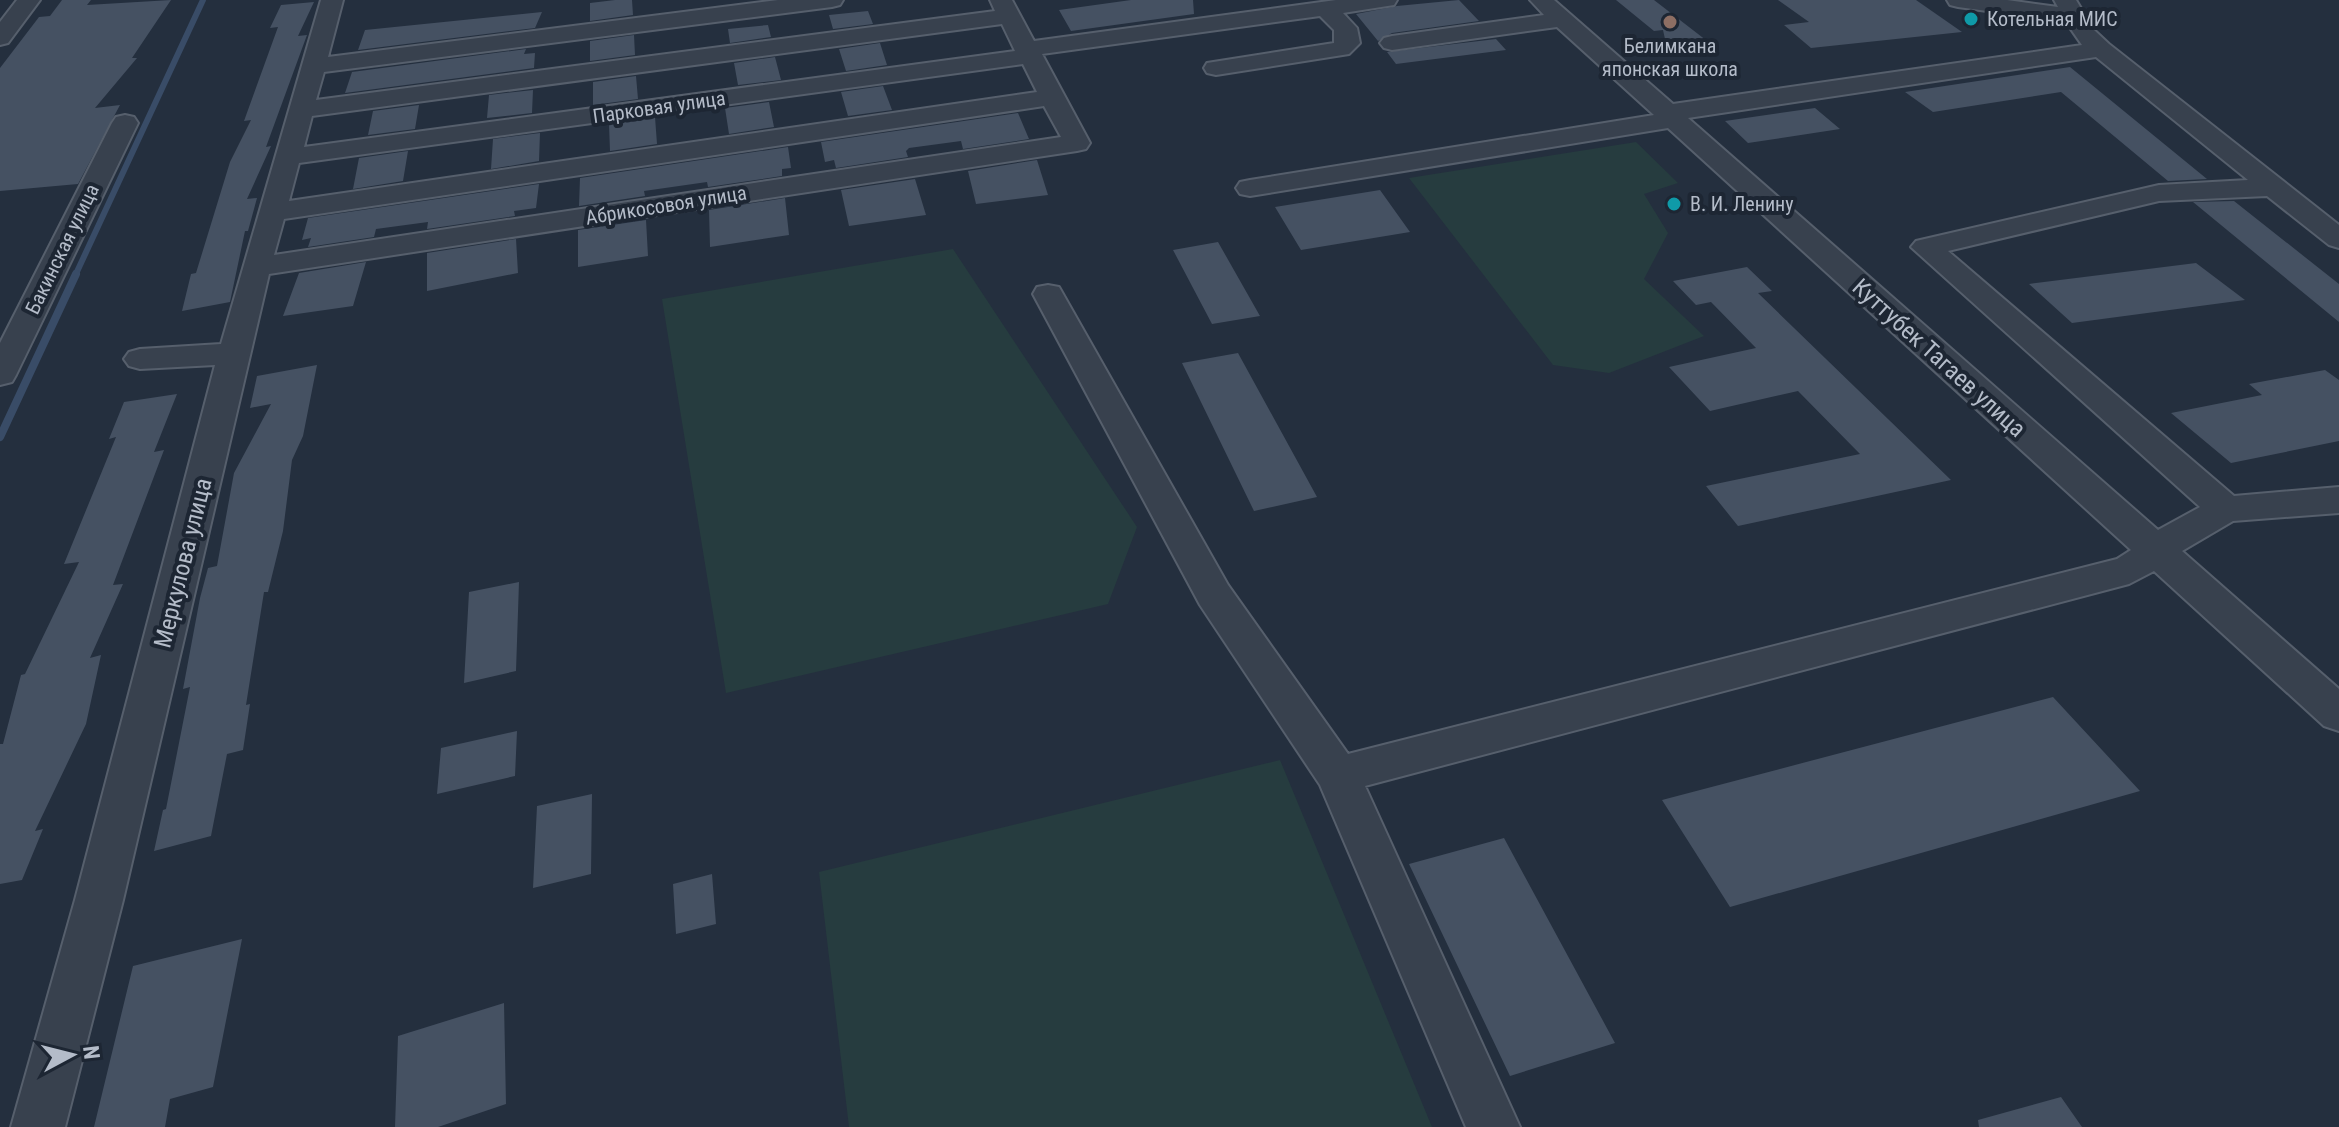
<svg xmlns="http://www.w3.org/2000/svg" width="2339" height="1127" font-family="'Roboto Condensed',sans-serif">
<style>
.green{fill:#263c3f}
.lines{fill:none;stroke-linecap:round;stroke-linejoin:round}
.stream-far1{stroke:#394c67;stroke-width:6}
.stream{stroke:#394c67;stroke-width:8}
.building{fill:#455162}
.minor-casing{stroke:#565f6c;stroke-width:4}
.minor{fill:#38414e;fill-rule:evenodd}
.culture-dot{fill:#0f9aa8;stroke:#1d2633;stroke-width:3}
.education-dot{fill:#8d6e63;stroke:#1d2633;stroke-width:3}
.labels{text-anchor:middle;stroke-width:8;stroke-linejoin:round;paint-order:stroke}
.far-poi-label{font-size:20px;fill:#b4bcc9;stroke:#1d2633;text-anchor:start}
.far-street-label{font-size:20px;fill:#b4bcc9;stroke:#1d2633}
.street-label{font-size:24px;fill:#b4bcc9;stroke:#1d2633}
</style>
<rect width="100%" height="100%" fill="#242f3e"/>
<path class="green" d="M1636 142 1678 183 1644 194 1668 233 1644 279 1704 336 1609 373 1553 365 1409 178Z
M953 249 1137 527 1108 604 726 693 662 299Z
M1280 760 1432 1127H849L819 872Z"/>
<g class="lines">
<path class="stream-far1" d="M75 276 203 0"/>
<path class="stream" d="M0 437 76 274"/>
</g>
<path class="building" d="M62 0H91L87 5 171 0 132 58H137L95 108 120 105 78 184 0 191V68L39 17 50 16Z
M615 0H632L633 15 590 21V3Z
M1131 0H1193L1194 14 1071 31 1059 10Z
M1459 0 1479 21 1392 33 1378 41 1356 14 1397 6Z
M1616 0H1654L1711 44 1677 49 1665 39 1663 30 1654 31Z
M1778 0H1916L1962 32 1811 48 1784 25 1809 22Z
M314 2 298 36 307 35 266 147 271 146 247 199 257 198 248 231H245L230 302 182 311 191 274 196 273 230 162 251 120 244 121 278 27 270 28 281 5Z
M868 11 873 24 833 29 829 15Z
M542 12 535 28 358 50 365 30Z
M768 25 771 37 730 43 728 29Z
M634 35 635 55 590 61V41Z
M1496 39 1506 50 1396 64 1387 52Z
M880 43 887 65 846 71 839 49Z
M526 49 524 54 535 53 534 68 345 93 352 72Z
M775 57 781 80 738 85 734 63Z
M2070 67 2207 179 2168 181 2061 92 1933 112 1905 92Z
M636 76 638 99 593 105V82Z
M883 86 892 110 848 116 841 92Z
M533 90 532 113 487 118 489 95Z
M769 102 774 127 729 134 725 108Z
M419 105 415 129 368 135 373 111Z
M1815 108 1840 129 1748 143 1725 121Z
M1018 113 1029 139 963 149 961 141 909 148 906 151 908 157 836 168 834 160 825 162 821 142Z
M655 117 657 144 610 151 609 124Z
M540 133 539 161 491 169 493 139Z
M788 147 791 168 782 169V176L708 187 707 182 644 191 645 196 579 206 580 178Z
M408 151 403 181 353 189 359 158Z
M1037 160 1048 195 976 204 968 171Z
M915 179 926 215 849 226 841 190Z
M539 184 536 208 514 211 515 216 427 229 428 222 376 229 374 237 308 247 311 238 302 240 308 218Z
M1380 190 1410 232 1301 250 1275 207Z
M785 198 789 235 710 247 709 210Z
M2234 201 2339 284V322L2193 202Z
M646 220 648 256 578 267V230Z
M516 239 518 273 427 291V253Z
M1218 242 1260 316 1212 324 1173 250Z
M366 262 353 306 283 316 299 273Z
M2196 263 2245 300 2072 323 2029 284Z
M1747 267 1772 291 1758 293 1951 480 1738 526 1706 486 1860 454 1798 391 1710 411 1669 367 1756 348 1711 302 1696 305 1673 281Z
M1238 353 1317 497 1254 511 1182 363Z
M317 365 303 436 292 460 283 531 268 592H264L246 705 250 704 243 750 227 754 211 836 154 851 163 810 166 809 190 687 183 689 200 598 208 568 217 566 234 473 271 404 250 408 257 376Z
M2325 370 2339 380V441L2231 463 2171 413 2262 395 2249 384Z
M177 394 154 452 164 450 113 585 123 584 90 658 101 655 86 724 35 831 43 829 22 880 0 884V744H3L21 675 25 674 79 562 64 564 116 437 109 439 124 402Z
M519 582 516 671 464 683 469 592Z
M2053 697 2140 791 1730 907 1662 800Z
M517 731 515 776 437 794 441 748Z
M592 794 591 874 533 888 537 806Z
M1504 838 1615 1043 1510 1076 1409 864Z
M712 874 716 924 676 934 673 884Z
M242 939 213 1087 170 1099 165 1127H94L133 966Z
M504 1003 506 1104 438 1127H395L398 1036Z
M2061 1097 2082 1127H1979L1978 1120Z"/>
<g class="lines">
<g class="minor-casing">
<path id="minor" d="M17 0H40L8 43 0 45V22Z
M321 0H343L328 57 778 0H843L840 5 832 7 324 72 316 100 995 11 990 0H1012L1034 41 1336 0H1397L1394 5 1343 13 1357 28 1360 43 1349 54 1216 75 1207 73 1204 68 1207 63 1334 43V30L1320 16 1042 54 1090 143 1086 149 1077 151 269 274 123 900 65 1127H11L75 900 215 365 140 369 129 366 124 359 129 352 140 349 221 344ZM1002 24 1015 51 304 147 312 116ZM1023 64 1037 92 289 201 299 163ZM1044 106 1061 137 274 255 284 219Z
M1530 0H1554L1673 104 2082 45 2066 22 1958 7 1950 5 1947 0H2007L2058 7 2054 0H2076L2094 30 2109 44 2339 225V248L2329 245 2267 196 2159 201 1948 251 2234 496 2339 487V513L2233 521 2182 551 2339 689V731L2324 726 2154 571 2129 584 1365 786 1520 1127H1466L1320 785 1200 605 1033 294 1037 287 1048 285 1059 287 1063 294 1228 585 1348 754 2117 559 2131 550 1668 128 1250 196 1240 194 1236 188 1240 182 1250 180 1654 115 1557 27 1392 50 1384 48 1380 43 1384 38 1392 36 1544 15ZM2096 57 2248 180 2159 185 1916 241 1911 247 2200 507 2158 530 1688 118Z
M125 115 134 117 138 123 16 375 12 382 0 385V343L112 123 116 117Z"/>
</g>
<use href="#minor" class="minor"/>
</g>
<g class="culture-dot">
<circle cx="1971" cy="19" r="8"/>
<circle cx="1674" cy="204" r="8"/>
</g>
<circle class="education-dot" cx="1670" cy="22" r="8"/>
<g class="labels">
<g class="far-poi-label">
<text x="1987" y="26">Котельная МИС</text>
<text x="1670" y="53" text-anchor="middle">Белимкана<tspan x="1670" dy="23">японская школа</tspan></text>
<text x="1690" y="211">В. И. Ленину</text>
</g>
<g class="far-street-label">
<text transform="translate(659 107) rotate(-8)" y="7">Парковая улица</text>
<text transform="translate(666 205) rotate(-9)" y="7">Абрикосовоя улица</text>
<text transform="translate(62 249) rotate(-64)" y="7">Бакинская улица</text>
</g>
<g class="street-label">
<text transform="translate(1939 358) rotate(42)" y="8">Куттубек Тагаев улица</text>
<text transform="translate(183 563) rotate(-76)" y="8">Меркулова улица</text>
</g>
</g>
<g transform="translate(72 1055) rotate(83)" stroke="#1d2633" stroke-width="6" paint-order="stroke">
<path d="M0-6L14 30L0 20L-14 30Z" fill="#b4bcc9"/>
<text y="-12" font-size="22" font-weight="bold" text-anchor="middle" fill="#b4bcc9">N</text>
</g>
</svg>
